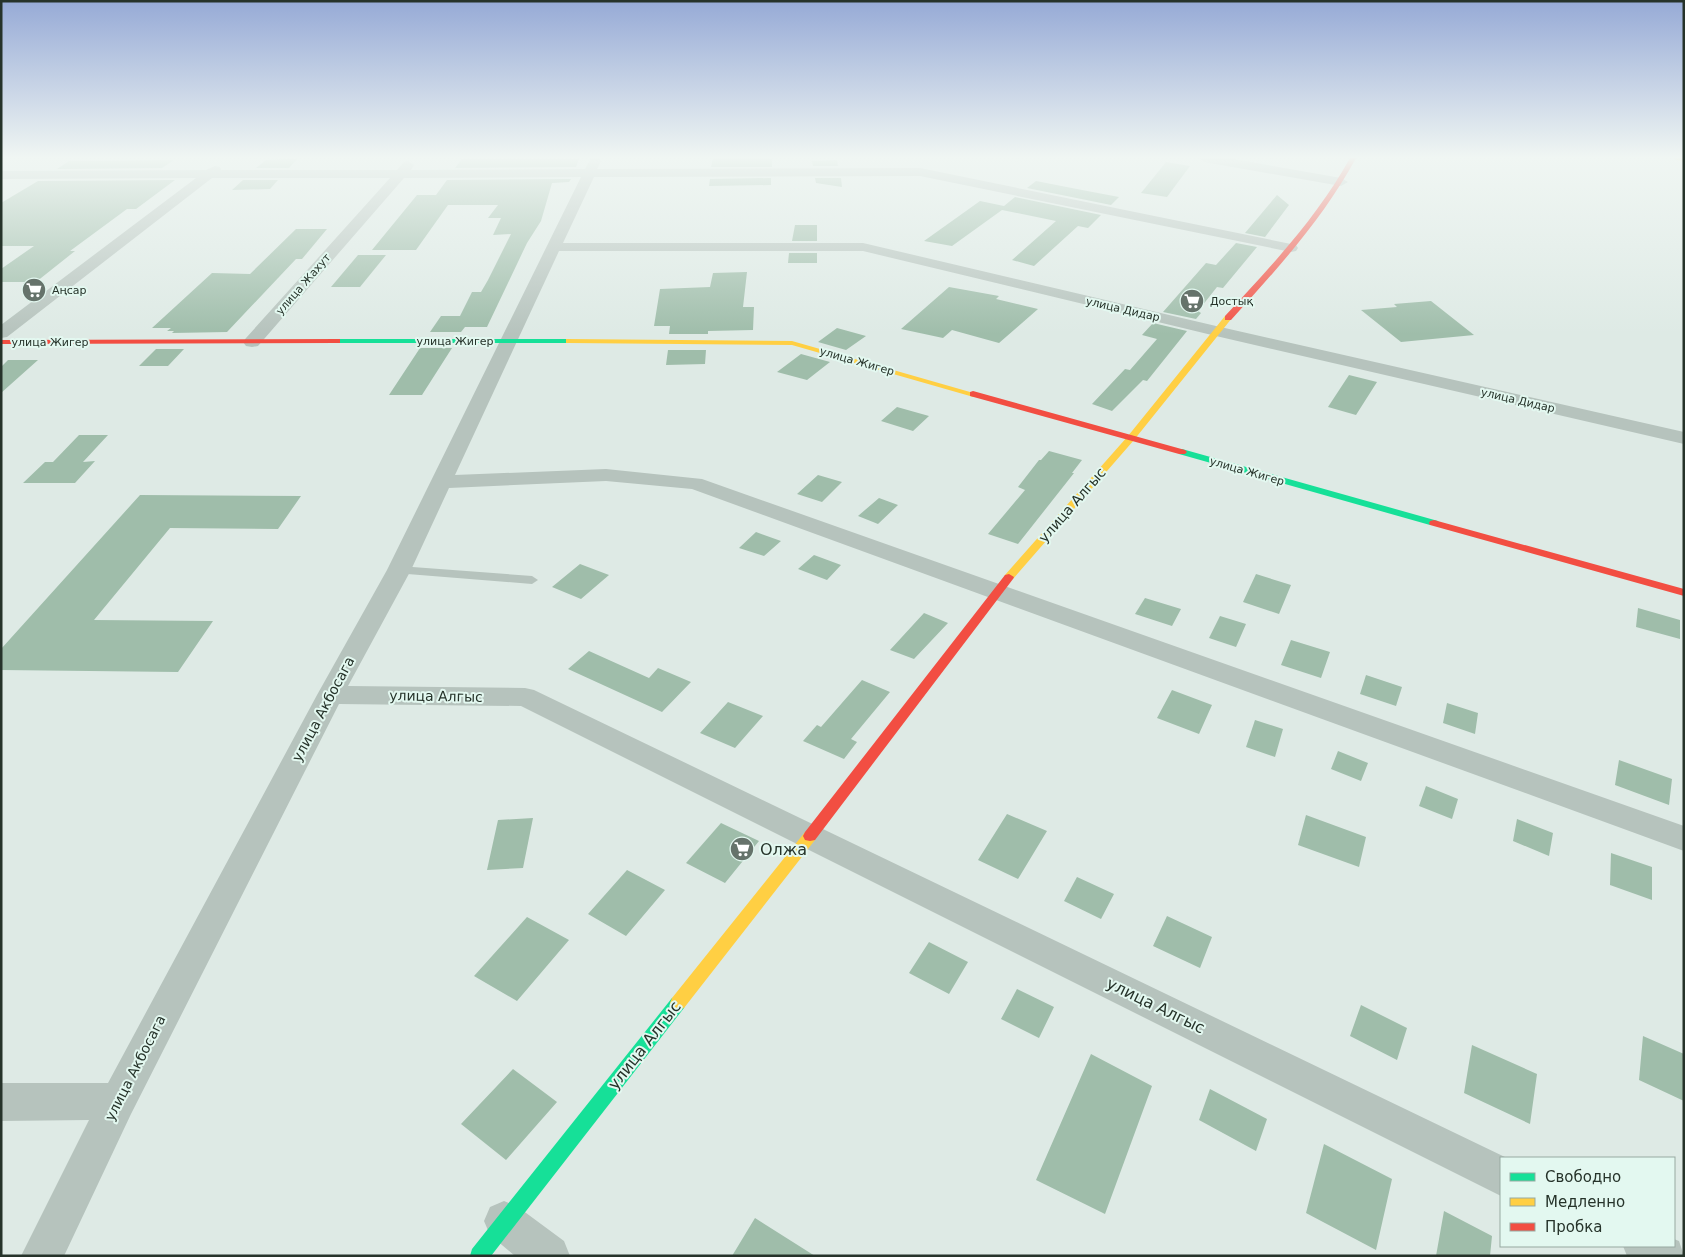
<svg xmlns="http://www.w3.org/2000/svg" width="1685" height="1257" font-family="'DejaVu Sans',sans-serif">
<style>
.building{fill:#9fbdaa}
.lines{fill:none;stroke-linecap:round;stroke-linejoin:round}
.lane{fill:#b6c3bd;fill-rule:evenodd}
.street{fill:#b6c3bd;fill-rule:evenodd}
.fast{fill:#16e098;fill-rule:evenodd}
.slow{fill:#ffcf43;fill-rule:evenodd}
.jam{fill:#f24e42;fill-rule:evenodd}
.labels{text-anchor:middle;stroke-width:4;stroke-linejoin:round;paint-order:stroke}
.far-street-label{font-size:11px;fill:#26332a;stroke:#e3f8f0}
.far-poi-label{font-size:11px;fill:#26332a;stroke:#e3f8f0;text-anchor:start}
.street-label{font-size:14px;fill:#26332a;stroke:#e3f8f0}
.near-poi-label{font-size:16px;fill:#26332a;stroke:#e3f8f0;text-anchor:start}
.near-street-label{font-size:16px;fill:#26332a;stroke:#e3f8f0}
</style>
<rect width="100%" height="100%" fill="#deeae5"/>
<path class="building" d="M713 158 772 159V167H711Z
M297 159 289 168H256L266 160Z
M462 159H579L576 167 455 168Z
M174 160 162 168 57 169 69 161Z
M837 160 838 166H813L812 161Z
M1166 162 1190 166 1167 197 1141 193Z
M771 178V185L709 186 710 179Z
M815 178H841L842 187 816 183Z
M571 179 569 182 552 183 541 221 527 243 487 327H465L461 332H430L441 316H460L472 292H481L488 280 511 234 493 235 501 218H488L498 205H448L416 250H372L417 195H436L447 180Z
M175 180 136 209H127L70 251H75L36 282H1V269L34 246H1V203L38 181Z
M243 180H278L270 189 232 190Z
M1036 181 1082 190 1119 197 1111 205 1027 188Z
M1277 195 1289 205 1265 237 1245 233Z
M1015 197 1101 215 1088 228 1078 226 1034 266 1012 260 1056 221 1002 210 952 246 924 241 980 201 1004 206Z
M795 225H817V241H792Z
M296 229H327L302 259H296L227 332 172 333 174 331H167L171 328H152L212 273 250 274Z
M1236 243 1257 247 1223 288 1217 287 1198 311 1201 313 1196 319 1163 312 1206 263 1216 265Z
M789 253H817V263H788Z
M358 255H386L360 287H331Z
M747 272 743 307H754L753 330 708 331V334H669L670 326H654L660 289 710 287 713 273Z
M949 287 999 296 996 299 1038 309 999 343 952 330 943 338 901 329Z
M1431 301 1474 335 1401 342 1361 310 1397 307 1394 304Z
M1153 323 1187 331 1147 381 1143 380 1112 411 1092 404 1125 369 1130 370 1157 339 1142 335Z
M837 328 866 336 846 350 818 342Z
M420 348H452L422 395H389Z
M156 349H184L168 366H139Z
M668 350H706L705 364 666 365Z
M801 354 830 362 807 380 777 372Z
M8 360H38L1 393V367Z
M1349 375 1377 382 1356 415 1328 407Z
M897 407 929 416 913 431 881 421Z
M79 435H108L83 462 95 461 75 483H23L45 462H53Z
M1049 451 1082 460 1072 473H1074L1018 544 988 534 1025 490 1018 487 1039 460H1041Z
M818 475 842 482 822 502 797 494Z
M140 495 301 496 278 529 170 528 94 620 213 621 178 672 1 670V649Z
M879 498 898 505 878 524 858 516Z
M756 532 781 541 764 556 739 548Z
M814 555 841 565 827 580 798 569Z
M580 564 609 575 581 599 552 587Z
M1256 574 1291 585 1279 614 1243 602Z
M1145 598 1181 609 1172 626 1135 614Z
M1638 608 1680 620V639L1636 627Z
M924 613 948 623 914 659 890 650Z
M1220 616 1246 624 1236 647 1209 638Z
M1291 640 1330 652 1321 678 1281 665Z
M589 651 649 678 658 668 691 682 662 712 568 669Z
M1366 675 1402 687 1396 706 1360 694Z
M862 680 890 692 851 739 857 742 844 759 803 741 817 725 821 727Z
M1172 690 1212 705 1199 734 1157 718Z
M728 702 763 716 735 748 700 733Z
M1447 703 1478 713 1475 734 1443 723Z
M1255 720 1283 729 1275 757 1246 747Z
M1338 751 1368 763 1361 781 1331 769Z
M1619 760 1672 779 1669 805 1615 785Z
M1426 786 1458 799 1452 819 1419 806Z
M1007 814 1047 831 1018 879 978 860Z
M1306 815 1366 837 1359 867 1298 845Z
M533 818 523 868 487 870 498 820Z
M1517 819 1553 833 1549 856 1513 841Z
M721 823 759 841 725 883 686 863Z
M1611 853 1652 867V900L1610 885Z
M627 870 665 890 626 936 588 914Z
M1077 877 1114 894 1101 919 1064 901Z
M1167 916 1212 937 1200 968 1153 946Z
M527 917 569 940 517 1001 474 976Z
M929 942 968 962 949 994 909 973Z
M1017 989 1054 1007 1039 1038 1001 1019Z
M1361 1005 1407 1028 1397 1060 1350 1036Z
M1643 1036 1684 1054V1101L1639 1080Z
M1472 1045 1537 1074 1530 1124 1464 1093Z
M1091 1054 1152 1086 1105 1214 1036 1180Z
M513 1069 557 1102 506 1160 461 1124Z
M1210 1089 1267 1119 1256 1151 1199 1120Z
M1324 1144 1392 1179 1376 1250 1306 1213Z
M1444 1211 1492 1236 1490 1256H1436Z
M755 1218 815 1256H732Z"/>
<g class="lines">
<path class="lane" d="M399 566 532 576 538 580 532 584 395 573 393 570Z"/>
<path class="street" d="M591 158H599L601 161 597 169 920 168 1291 244 1296 245 1298 248 1296 251 1291 252 920 176 594 177 563 243H863L1216 326 1684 432V444L1216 336 863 251H559L455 475 606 469 702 479 1684 826V851L692 489 606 481 449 488 411 570 348 686 525 688 534 690 1507 1158H1501V1196L521 706 339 704 131 1114 64 1256H21L89 1120 1 1121V1083H108L317 695 387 570 581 177 404 178 258 346 252 347 246 346 243 342 246 338 390 178H212L7 337 1 338V325L196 178 1 179V171L206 170 215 166 220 167 221 170H397L404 162 408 161 414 165 411 170 585 169Z
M1198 158H1228L1341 178 1348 182 1341 186 1204 162Z
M504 1201 518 1207 564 1241 570 1256H515L490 1235 484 1221 490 1207Z
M1674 1239 1679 1241 1684 1256H1627L1623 1246H1674Z"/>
<path class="fast" d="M334 339H569L573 341 569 343H334Z
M1182 449 1438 521 1439 523 1438 525H1430L1179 454V450Z
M678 996 684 998 686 1003 684 1008 491 1256H470L472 1249 672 998Z"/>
<path class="slow" d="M1673 158H1684V162L1674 159Z
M1225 316 1232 318 1134 440 1013 579H1005L1004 577 1005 575 1128 436Z
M566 339 792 341 977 394 973 397 970 396 792 345 569 343H566Z
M810 831 815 832 817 836 815 840 684 1008 678 1010 672 1008 670 1003 672 998 805 832Z"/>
<path class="jam" d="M1350 158H1356C1323 219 1277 269 1231 320H1225V316C1271 266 1317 218 1350 158Z
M340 339V343H337L1 344V340Z
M973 391 1185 450 1187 452 1185 454H1179L970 396V392Z
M1434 520 1684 589V596L1430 525 1429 523 1430 521Z
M1009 574 1014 577 1013 579 815 840 810 841 805 840 803 836 805 832 1005 575Z"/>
</g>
<linearGradient id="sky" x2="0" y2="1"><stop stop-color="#96aad6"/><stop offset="0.47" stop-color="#f0f6f3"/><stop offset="1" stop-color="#f0f6f3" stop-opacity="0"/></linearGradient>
<rect width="1685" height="334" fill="url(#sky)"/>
<defs>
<g id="supermarket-disc" transform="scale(1.25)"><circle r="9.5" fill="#66736b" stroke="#e3f8f0"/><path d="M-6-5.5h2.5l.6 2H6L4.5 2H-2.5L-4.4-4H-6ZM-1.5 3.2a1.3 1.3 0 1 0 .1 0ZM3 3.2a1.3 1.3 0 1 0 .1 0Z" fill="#fff"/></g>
</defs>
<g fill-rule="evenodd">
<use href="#supermarket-disc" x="34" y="290"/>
<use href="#supermarket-disc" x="1192" y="301"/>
<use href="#supermarket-disc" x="742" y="849"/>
</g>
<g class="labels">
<g class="far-street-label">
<text transform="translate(303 284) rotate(-49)" y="4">улица Жахут</text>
<text transform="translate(1123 309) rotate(13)" y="4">улица Дидар</text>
<text x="455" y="345">улица Жигер</text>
<text x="50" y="346">улица Жигер</text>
<text transform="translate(857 361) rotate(16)" y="4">улица Жигер</text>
<text transform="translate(1518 400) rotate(13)" y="4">улица Дидар</text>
<text transform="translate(1247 471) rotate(16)" y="4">улица Жигер</text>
</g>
<g class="far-poi-label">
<text x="52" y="294">Аңсар</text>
<text x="1210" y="305">Достық</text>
</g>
<g class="street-label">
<text transform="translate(1072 505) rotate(-49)" y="5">улица Алгыс</text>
<text transform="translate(436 696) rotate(1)" y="5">улица Алгыс</text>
<text transform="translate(323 709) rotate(-62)" y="5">улица Акбосага</text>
<text transform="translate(135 1068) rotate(-63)" y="5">улица Акбосага</text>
</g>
<g class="near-poi-label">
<text x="760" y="855">Олжа</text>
</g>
<g class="near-street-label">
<text transform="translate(1156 1005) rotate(26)" y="6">улица Алгыс</text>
<text transform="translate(644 1045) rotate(-52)" y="6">улица Алгыс</text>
</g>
</g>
<rect width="1685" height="1257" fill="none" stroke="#26332a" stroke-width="5"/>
<rect x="1500" y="1157" width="175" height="90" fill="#e3f8f0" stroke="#97a9a1"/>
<rect x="1510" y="1173" width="25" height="8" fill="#16e098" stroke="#97a9a1"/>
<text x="1545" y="1182" font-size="15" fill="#26332a">Свободно</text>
<rect x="1510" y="1198" width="25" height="8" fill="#ffcf43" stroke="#97a9a1"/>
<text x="1545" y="1207" font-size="15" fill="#26332a">Медленно</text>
<rect x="1510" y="1223" width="25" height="8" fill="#f24e42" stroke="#97a9a1"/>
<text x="1545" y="1232" font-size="15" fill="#26332a">Пробка</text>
</svg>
